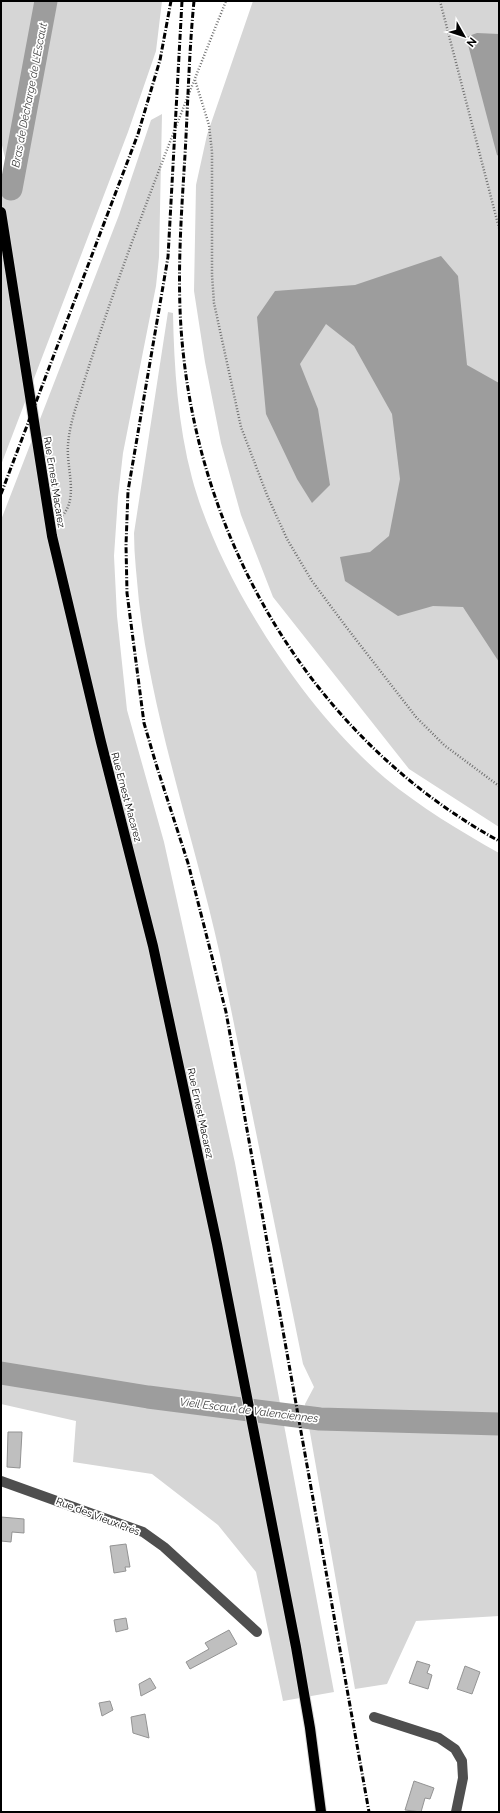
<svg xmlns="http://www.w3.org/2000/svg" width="500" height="1813" font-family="Raleway,sans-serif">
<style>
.green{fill:#d6d6d6}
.water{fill:#9d9d9d}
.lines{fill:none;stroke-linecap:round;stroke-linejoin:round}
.river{stroke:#9d9d9d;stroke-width:23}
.building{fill:#bfbfbf;stroke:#939393}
.major-casing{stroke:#dbdbdb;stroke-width:12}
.path{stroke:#717171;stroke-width:2.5;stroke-dasharray:1 2;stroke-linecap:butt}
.minor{stroke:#4f4f4f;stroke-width:10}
.major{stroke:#000;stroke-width:10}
.rail{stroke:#000;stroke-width:3;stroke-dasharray:6 2 1 2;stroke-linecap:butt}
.labels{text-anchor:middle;stroke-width:3.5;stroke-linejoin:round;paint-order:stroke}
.street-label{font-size:10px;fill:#000;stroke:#fff}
.water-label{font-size:11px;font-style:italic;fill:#3e3e3e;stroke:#fff}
</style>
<rect width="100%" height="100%" fill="#fff"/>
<path class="green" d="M1 1H162L156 51 128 132 1 465V197L13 191 1 141Z
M253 1H499V827L409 769 273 597 241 515 221 443 205 362 194 291 196 185 207 135Z
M162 114 159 257 156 286 123 453 118 497 114 556 117 616 127 710 164 842 235 1163 334 1692 283 1701 256 1572 218 1525 152 1474 73 1462 76 1421 1 1404V520L119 215 151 120Z
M168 312 173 313C174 368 178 425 192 478 220 581 304 709 385 778 420 807 460 831 499 853V1616L416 1621 387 1684 355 1689 305 1404 314 1387 303 1364 220 955C194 837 153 722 139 602 137 579 134 556 134 533Z"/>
<path class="water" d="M477 33 499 34V156L497 155 466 37Z
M441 256 458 276 467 365 499 383V662L463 607 433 606 398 616 345 581 340 557 370 552 389 536 400 479 392 414 354 346 326 324 300 364 318 409 330 485 312 503 297 479 266 414 257 317 275 291 355 285Z"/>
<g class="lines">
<path class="river" d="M11 189 46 1
M1 1373 148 1397 320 1419 499 1424"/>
</g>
<path class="building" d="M8 1432H22L20 1468 7 1467Z
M1 1517 24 1519V1533L12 1532 11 1542 1 1541Z
M126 1544 130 1567H125L126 1571 114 1573 110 1546Z
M126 1618 128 1629 116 1632 114 1620Z
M229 1630 237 1644 190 1669 186 1662 209 1649 205 1643Z
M417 1661 430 1665 427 1673 432 1675 428 1689 409 1683Z
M465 1666 480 1672 472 1694 457 1689Z
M150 1678 156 1688 141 1696 139 1684Z
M110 1701 113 1710 102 1716 99 1703Z
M145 1714 149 1738 133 1733 131 1717Z
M414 1781 434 1788 430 1799 425 1798 421 1812 405 1810Z"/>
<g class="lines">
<g class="major-casing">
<path id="major" d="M1 212 52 536 101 742 153 946 217 1244 296 1647 310 1728 321 1812"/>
</g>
<path class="path" d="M440 1 499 228
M195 80 209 125 212 152V275L214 303 241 427 267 495 287 539 312 581 347 628 416 717 444 745 499 786
M60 518C80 500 66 469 68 445 69 431 73 415 78 401 120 265 173 133 226 1"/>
<path class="minor" d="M1 1481 143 1532 164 1547 257 1632
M374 1717 439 1738 455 1749 462 1761 463 1778 456 1812"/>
<use href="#major" class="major"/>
<path class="rail" d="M182 1 168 257 128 491 126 545 127 593 144 723 156 764 188 863 226 1012 369 1812
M194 1C189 52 188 103 185 155 181 220 176 286 183 351 204 554 319 742 499 841
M1 494 138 134 160 60 171 1"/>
</g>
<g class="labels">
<g class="street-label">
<text transform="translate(55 482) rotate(81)" y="4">Rue Ernest Macarez</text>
<text transform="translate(127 797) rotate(75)" y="4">Rue Ernest Macarez</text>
<text transform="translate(201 1113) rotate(78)" y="4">Rue Ernest Macarez</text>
<text transform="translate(98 1516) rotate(21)" y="4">Rue des Vieux Prés</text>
</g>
<g class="water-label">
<text transform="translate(29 95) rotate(-79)" y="4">Bras de Décharge de L'Escaut</text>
<text transform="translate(249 1410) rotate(7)" y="4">Vieil Escaut de Valenciennes</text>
</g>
</g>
<rect width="500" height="1813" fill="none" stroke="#000000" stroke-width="4"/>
<g transform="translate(464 36) rotate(129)" stroke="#ffffff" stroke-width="3" paint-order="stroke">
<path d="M0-3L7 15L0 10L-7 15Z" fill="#000000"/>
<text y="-6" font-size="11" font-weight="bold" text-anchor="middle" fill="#000000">N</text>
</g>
</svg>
